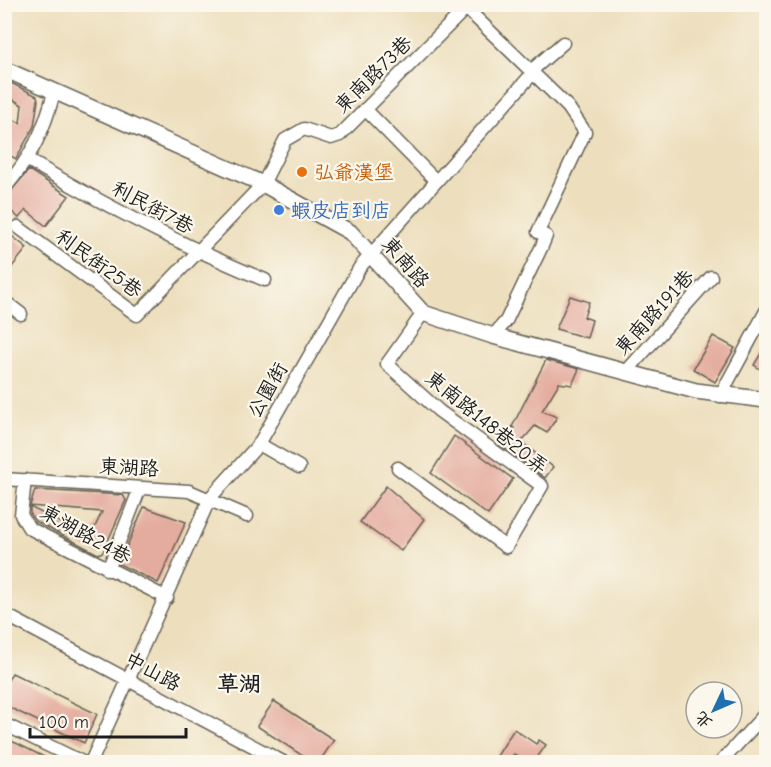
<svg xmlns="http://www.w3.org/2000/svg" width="771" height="767" font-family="'Comic Neue','LXGW WenKai TC',sans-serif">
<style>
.building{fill:#e4ac9e}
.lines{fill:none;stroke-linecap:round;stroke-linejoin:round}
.minor-casing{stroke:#656054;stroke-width:15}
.tertiary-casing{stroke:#656054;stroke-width:18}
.minor{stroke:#fff;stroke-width:12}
.tertiary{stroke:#fff;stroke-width:15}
.food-dot{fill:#e8710a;stroke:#fbf7ec;stroke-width:2}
.shop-dot{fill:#3f7fe0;stroke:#fbf7ec;stroke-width:2}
.labels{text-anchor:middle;stroke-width:4.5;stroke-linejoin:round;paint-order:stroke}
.street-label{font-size:20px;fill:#1c1c1c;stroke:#fbf7ec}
.food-label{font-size:20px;fill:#c56008;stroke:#fbf7ec;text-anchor:start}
.shop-label{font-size:20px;fill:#366cbe;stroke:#fbf7ec;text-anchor:start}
.quarter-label{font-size:22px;font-weight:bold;fill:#1c1c1c;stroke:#fbf7ec}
</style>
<rect width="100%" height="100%" fill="#fbf7ec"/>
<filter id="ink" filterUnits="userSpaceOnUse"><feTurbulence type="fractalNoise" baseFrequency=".0167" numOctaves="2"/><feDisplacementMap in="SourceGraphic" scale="12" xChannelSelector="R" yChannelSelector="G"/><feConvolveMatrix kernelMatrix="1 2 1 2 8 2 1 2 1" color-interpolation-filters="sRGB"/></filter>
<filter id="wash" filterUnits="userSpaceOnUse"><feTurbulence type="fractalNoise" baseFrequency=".008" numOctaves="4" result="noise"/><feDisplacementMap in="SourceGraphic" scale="24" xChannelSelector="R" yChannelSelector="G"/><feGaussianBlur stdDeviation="1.35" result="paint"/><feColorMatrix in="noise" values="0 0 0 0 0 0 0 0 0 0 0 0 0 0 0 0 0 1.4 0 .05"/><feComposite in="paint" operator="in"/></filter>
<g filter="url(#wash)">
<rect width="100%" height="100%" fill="#eddfbd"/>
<g id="blocks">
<path class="building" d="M9 82 37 96 38 100 34 126 16 159 4 152V114L20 123 22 105 4 94V86Z
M29 170 69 196 46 226 26 210 19 218 5 206 4 199Z
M4 230 27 248 4 277Z
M570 296 589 302 584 317 592 320 587 338 556 329Z
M713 336 735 348 715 382 693 369Z
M766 345V373L754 365Z
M546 360 579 369 572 385 559 383 542 411 557 417 547 433 535 426 521 442 553 467 545 478 500 445 514 428 512 427Z
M454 436 513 479 488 515 431 473Z
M386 486 424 519 401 551 360 522Z
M35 490 123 495 126 500 103 552 98 554 35 521 30 513V507L79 532 82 526 93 531 102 512 30 506Z
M144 507 186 522 158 583 119 564Z
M12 673 97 714 84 743 4 705V688Z
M274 701 334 740 319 762H312L257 726Z
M514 729 536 744 539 740 546 745 534 762H526L514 754 507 762 497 756Z
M4 738 18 744 54 762H19L4 755Z"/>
</g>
</g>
<g filter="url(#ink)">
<use href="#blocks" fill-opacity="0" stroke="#656054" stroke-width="1.5"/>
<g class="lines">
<g class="minor-casing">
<path id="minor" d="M531 71 563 43
M365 109 436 181
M28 160C104 205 183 246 265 280
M4 189C31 157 44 132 54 92
M18 227 137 315 263 184 285 140 304 129 331 138 340 135 466 8 568 107 585 132 538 232 546 236 542 246 506 321 493 336
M4 301 21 314
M625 373 711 277
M720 396 766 311
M259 444 299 467
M398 468 506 547 542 486 439 411 387 364 423 313
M4 479 189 491 247 516
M25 480 21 515 29 528 167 598
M108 570 140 488
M4 614 283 762
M4 724 82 762
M91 762 210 498 259 444 360 267 533 73
M721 762 766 713"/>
</g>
<g class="tertiary-casing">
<path id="tertiary" d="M4 69 263 184 350 232 423 313 493 336 696 391 766 400"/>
</g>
<use href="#minor" class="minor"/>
<use href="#tertiary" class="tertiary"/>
</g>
</g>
<circle class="food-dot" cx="302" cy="172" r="6"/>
<circle class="shop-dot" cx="279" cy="210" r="6"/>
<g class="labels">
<g class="street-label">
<text transform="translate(373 74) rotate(-45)" y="7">東南路73巷</text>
<text transform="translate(153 207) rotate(28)" y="7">利民街7巷</text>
<text transform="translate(406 262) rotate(49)" y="7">東南路</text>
<text transform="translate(99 263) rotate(36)" y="7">利民街25巷</text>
<text transform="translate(654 312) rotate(-48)" y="7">東南路191巷</text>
<text transform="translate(267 390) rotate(-60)" y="7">公園街</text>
<text transform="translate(487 422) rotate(39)" y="7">東南路148巷20弄</text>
<text transform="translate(129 467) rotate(3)" y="7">東湖路</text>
<text transform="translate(86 534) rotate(29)" y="7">東湖路24巷</text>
<text transform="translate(153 671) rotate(28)" y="7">中山路</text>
</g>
<g class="food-label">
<text x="314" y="179">弘爺漢堡</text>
</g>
<g class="shop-label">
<text x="291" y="217">蝦皮店到店</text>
</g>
<g class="quarter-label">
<text x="239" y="691">草湖</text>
</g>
</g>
<rect width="771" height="767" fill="none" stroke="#fbf7ec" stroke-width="24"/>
<g transform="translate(714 710) rotate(226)"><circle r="28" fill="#fbf7ec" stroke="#a29f99" stroke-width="1.5"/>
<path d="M0-4.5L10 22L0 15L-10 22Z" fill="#1f6fb2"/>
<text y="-9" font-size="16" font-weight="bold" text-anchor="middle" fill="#1c1c1c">北</text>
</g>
<path d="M30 728v9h156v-9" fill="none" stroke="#1c1c1c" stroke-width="3"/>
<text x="39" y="728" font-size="18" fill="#1c1c1c" stroke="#fbf7ec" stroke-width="4.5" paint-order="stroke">100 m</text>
</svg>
